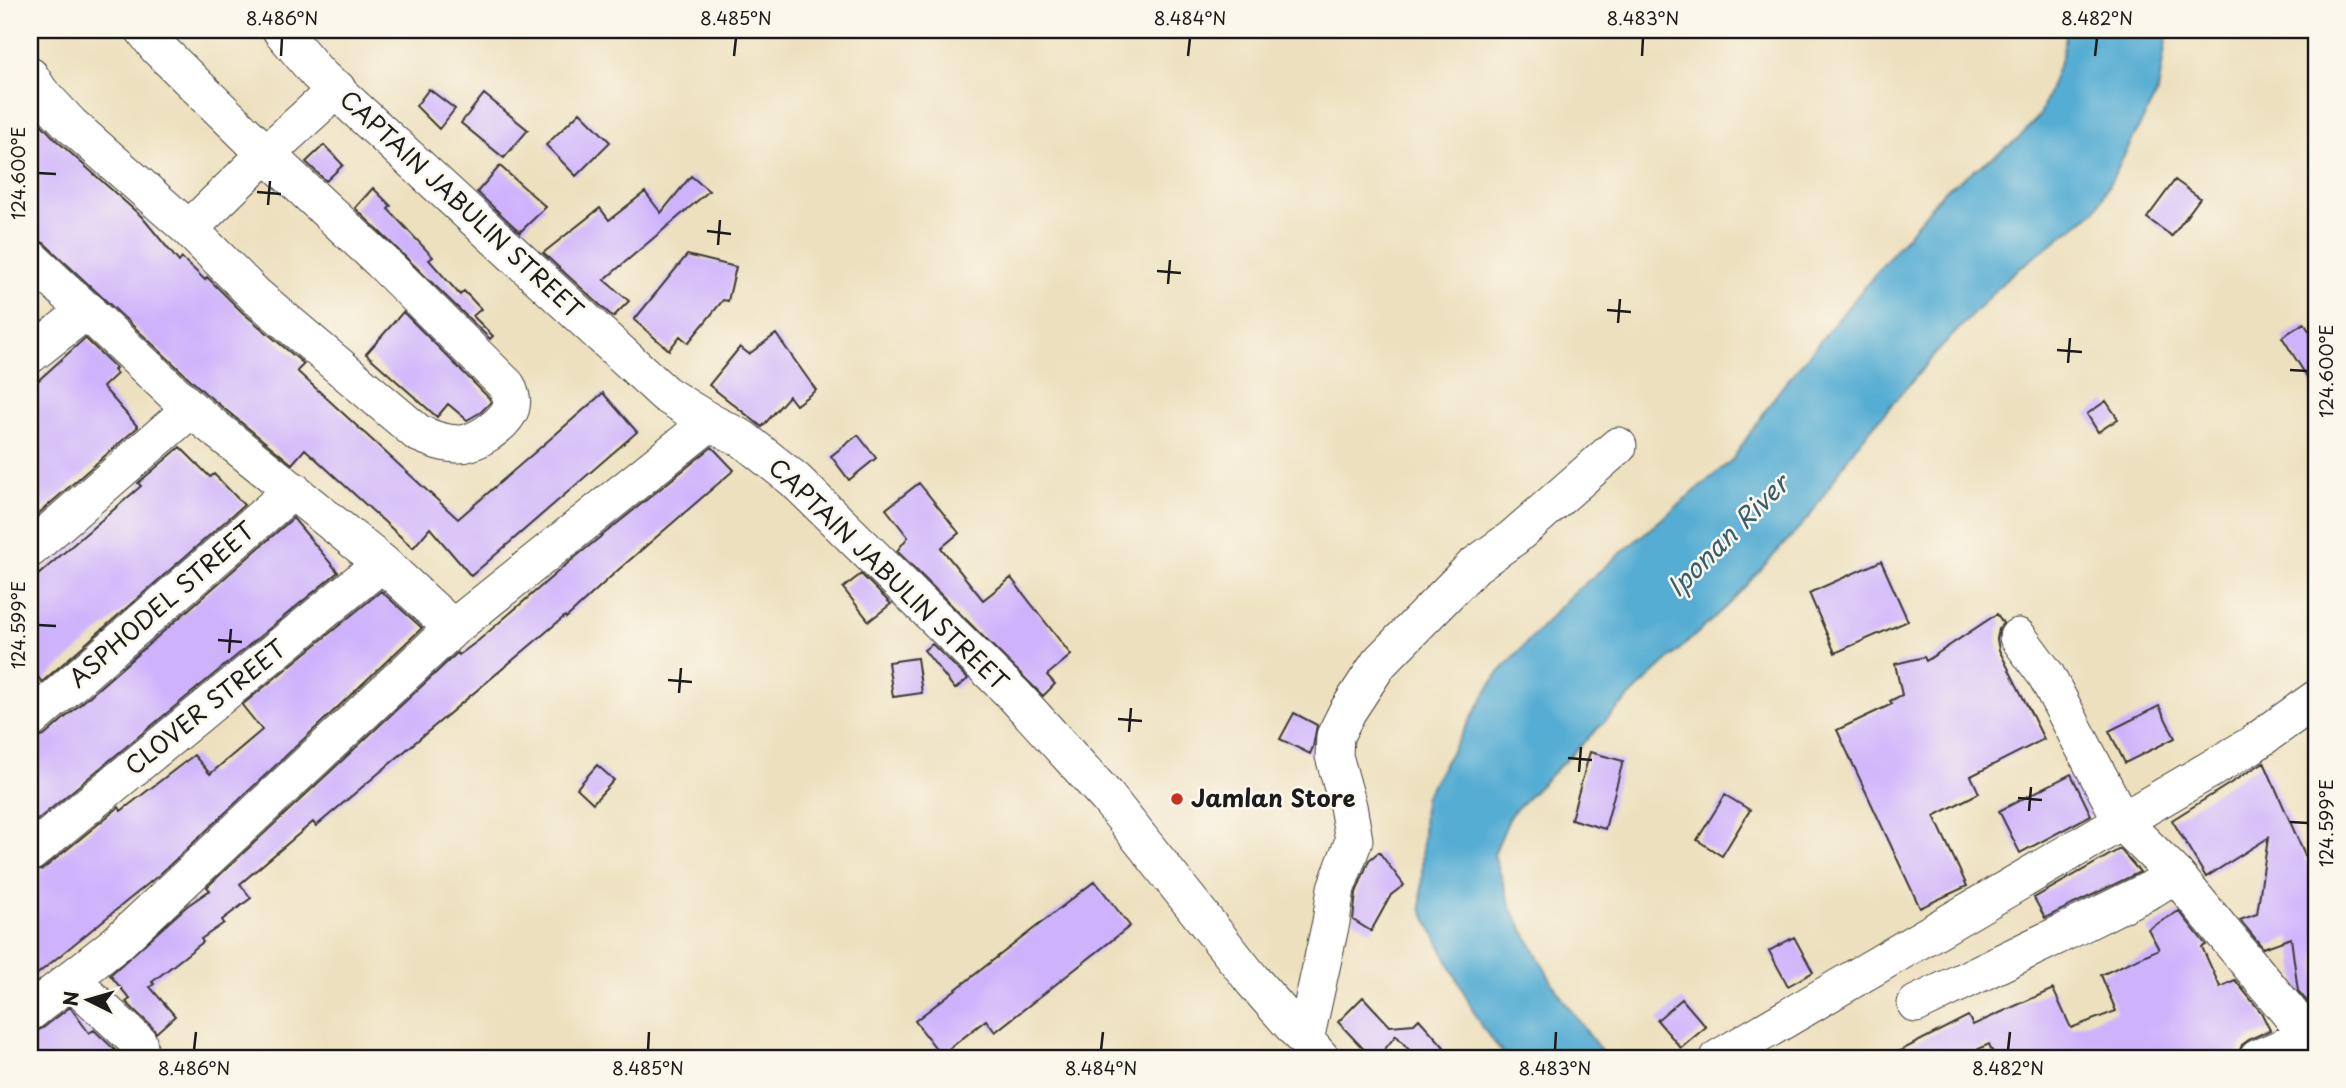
<svg xmlns="http://www.w3.org/2000/svg" width="2346" height="1088" font-family="'Playpen Sans',sans-serif">
<style>
.water{fill:#57add3;stroke:#3a6478;stroke-width:2}
.building{fill:#ceb3fc}
.lines{fill:none;stroke-linecap:round;stroke-linejoin:round}
.minor-casing{stroke:#3b3934;stroke-width:39}
.minor{stroke:#fff;stroke-width:37}
.ticks{fill:none;stroke:#1c1c1c;stroke-width:2.5}
.poi-dot{fill:#c8321e;stroke:#fbf7ec;stroke-width:2.5}
.labels{text-anchor:middle;stroke-width:5;stroke-linejoin:round;paint-order:stroke}
.street-label{font-size:24px;fill:#1c1c1c;stroke:#fbf7ec}
.poi-label{font-size:24px;font-weight:bold;fill:#1c1c1c;stroke:#fbf7ec;text-anchor:start}
.water-label{font-size:26px;font-style:italic;fill:#375d6e;stroke:#fbf7ec}
.neatline{fill:none;stroke:#1c1c1c;stroke-width:2.5}
.ticks-label{font-size:18px;text-anchor:middle;fill:#1c1c1c}
</style>
<rect width="100%" height="100%" fill="#fbf7ec"/>
<filter id="ink" filterUnits="userSpaceOnUse"><feTurbulence type="fractalNoise" baseFrequency=".0143" numOctaves="2"/><feDisplacementMap in="SourceGraphic" scale="14" xChannelSelector="R" yChannelSelector="G"/><feConvolveMatrix kernelMatrix="1 2 1 2 8 2 1 2 1" color-interpolation-filters="sRGB"/></filter>
<filter id="wash" filterUnits="userSpaceOnUse"><feTurbulence type="fractalNoise" baseFrequency=".00686" numOctaves="4" result="noise"/><feDisplacementMap in="SourceGraphic" scale="28" xChannelSelector="R" yChannelSelector="G"/><feGaussianBlur stdDeviation="1.57" result="paint"/><feColorMatrix in="noise" values="0 0 0 0 0 0 0 0 0 0 0 0 0 0 0 0 0 1.4 0 .05"/><feComposite in="paint" operator="in"/></filter>
<g filter="url(#wash)">
<rect width="100%" height="100%" fill="#ede0be"/>
<path class="water" d="M2067 30H2168L2158 91 2095 211 2008 277 1938 351 1855 447 1810 516 1729 604 1652 675 1511 814 1494 854 1511 908 1557 991 1606 1058H1507L1481 1026 1421 908 1424 798 1496 676 1570 596 1732 460 1778 392 1943 192 2018 139 2040 115 2062 56Z"/>
<g id="blocks">
<path class="building" d="M429 89 455 109 439 129 416 106Z
M484 94 528 130 504 158 461 123Z
M30 112 56 140 142 217 179 262 182 258 205 280 207 277 242 312 304 364 297 371 458 519 603 393 637 432 471 576 430 528 413 548 305 449 292 464 205 393 44 243 33 238 30 234Z
M580 112 610 142 576 176 546 145Z
M324 145 343 165 326 181 306 162Z
M500 166 546 207 520 232 477 192Z
M691 176 709 191 604 280 629 301 613 317 543 253 600 208 609 220 645 192 661 213Z
M2175 180 2200 198 2172 236 2147 218Z
M373 188 391 206 388 209 433 257 429 260 460 295 464 291 481 309 473 316 493 336 490 339 355 208Z
M687 255 736 267 728 301 723 300 688 343 680 336 669 350 634 320Z
M403 312 489 398 491 402 481 412 467 420 448 404 437 417 366 354Z
M2304 323 2316 342V391L2282 337Z
M776 334 816 390 796 405 789 396 762 427 709 385 740 347 749 354Z
M85 338 116 368 114 370 117 374 103 387 138 427 30 521V388Z
M2106 401 2118 419 2098 432 2087 414Z
M858 435 876 458 849 480 831 456Z
M180 447 210 477 214 474 244 505 42 682 30 667V582L141 486 138 483Z
M712 447 734 470 617 571 566 618 565 616 316 826 313 822 240 884 251 898 222 920 224 923 201 939 203 942 152 982 154 984 150 987 175 1016 156 1033 152 1027 126 1002 130 999 110 975 187 906 210 890 207 887 457 653 459 655 479 640 568 563Z
M919 483 959 533 941 548 983 600 1011 578 1071 655 1047 675 1055 684 1043 696 897 551 908 537 886 509Z
M293 518 338 572 30 826V740L44 736Z
M1881 561 1908 621 1835 653 1809 593Z
M861 574 891 604 869 621 843 588Z
M381 591 422 628 159 875 30 980V873L43 869 119 807 121 811 194 755 210 774 262 730 242 705Z
M1997 614 2003 623 1999 629 1997 639 1999 650 2044 739 1971 776 1979 793 1934 816 1967 886 1920 908 1837 730 1892 704 1890 701 1902 695 1895 664 1924 657 1926 661Z
M932 644 968 679 955 689 924 650Z
M917 658 922 693 893 697 888 662Z
M2159 706 2175 738 2125 763 2109 731Z
M1294 713 1317 725 1313 747 1310 754 1280 739Z
M1590 752 1623 761 1605 829 1571 819Z
M2264 762 2316 881V1012L2298 991 2291 938 2263 948 2240 920 2257 914 2268 838 2206 877 2172 820Z
M597 765 614 780 593 803 577 788Z
M2071 774 2091 815 2020 853 1999 811Z
M1725 795 1750 810 1722 856 1697 840Z
M2120 849 2140 872 2045 918 2034 898Z
M1379 852 1404 885 1391 895 1371 931 1353 920 1356 893 1369 860Z
M1095 881 1130 926 995 1032 986 1020 941 1055 915 1021Z
M2179 911 2206 945 2202 947 2220 987 2235 980 2261 1012 2270 1030 2250 1039 2242 1045 2237 1058H1995L1989 1044 1960 1058H1886L1968 1016 1973 1025 2053 989 2071 1028 2116 1011 2101 975 2159 949 2148 929Z
M1794 937 1813 972 1788 986 1769 951Z
M1363 997 1390 1026 1414 1024 1419 1019 1444 1047 1432 1058H1416L1396 1035 1378 1058H1372L1338 1022Z
M1682 999 1706 1027 1681 1048 1657 1020Z
M70 1007 89 1033 94 1030 115 1050 107 1058H30V1034L43 1028Z"/>
</g>
</g>
<g filter="url(#ink)">
<use href="#blocks" fill-opacity="0" stroke="#3b3934" stroke-width="2"/>
<g class="lines">
<g class="minor-casing">
<path id="minor" d="M281 30 318 74 665 394 710 422 743 439 795 480 1014 695 1107 797 1253 981 1321 1058
M30 76 40 92 70 124 189 229 256 296 418 433C432 439 444 444 459 444 476 444 501 426 509 412 514 403 511 395 507 386L381 261 266 154 157 47 144 30
M189 229 266 154 337 89
M30 258 191 409 382 563 453 628
M30 355 87 310
M30 549 191 409
M30 720 293 490
M30 853 382 563
M2175 874 2316 1045
M71 980 138 1042 141 1058
M1916 1004 2071 929 2152 889 2175 874 2123 823 2046 675 2018 637
M30 1012 117 943 453 628 710 422
M1305 1040 1331 922 1336 888 1354 840 1348 806 1334 756 1335 736 1347 712 1379 663 1474 566 1513 538 1618 446
M1719 1058 2250 746 2316 699
M2258 1058 2310 1036"/>
</g>
<use href="#minor" class="minor"/>
</g>
</g>
<path class="ticks" d="M281 56 282 38M734 56 736 38M1188 56 1190 38M1642 56 1643 38M2095 56 2097 38M38 173 56 174M257 192 281 194M268 205 270 181M707 231 731 234M718 245 720 220M1157 271 1181 273M1168 284 1170 260M1607 310 1631 312M1618 323 1620 299M2057 350 2082 352M2068 363 2070 338M2290 370 2308 371M38 625 56 626M218 640 242 642M229 653 231 629M668 680 692 682M679 693 681 668M1118 719 1142 721M1129 732 1131 708M1568 758 1592 760M1579 772 1581 747M2018 798 2042 800M2029 811 2031 787M2290 822 2308 823M194 1050 196 1032M648 1050 649 1032M1101 1050 1103 1032M1555 1050 1556 1032M2008 1050 2010 1032"/>
<circle class="poi-dot" cx="1177" cy="799" r="7"/>
<g class="labels">
<g class="street-label">
<text transform="translate(461 205) rotate(43)" y="8">CAPTAIN JABULIN STREET</text>
<text transform="translate(888 575) rotate(44)" y="8">CAPTAIN JABULIN STREET</text>
<text transform="translate(162 605) rotate(-41)" y="8">ASPHODEL STREET</text>
<text transform="translate(206 708) rotate(-39)" y="8">CLOVER STREET</text>
</g>
<g class="poi-label">
<text x="1191" y="807">Jamlan Store</text>
</g>
<g class="water-label">
<text transform="translate(1728 536) rotate(-45)" y="9">Iponan River</text>
</g>
</g>
<rect width="2346" height="1088" fill="none" stroke="#fbf7ec" stroke-width="77"/>
<g transform="translate(88 1000) rotate(275)" stroke="#fbf7ec" stroke-width="5" paint-order="stroke">
<path d="M0-5L12 26L0 18L-12 26Z" fill="#1c1c1c"/>
<text y="-10" font-size="19" font-weight="bold" text-anchor="middle" fill="#1c1c1c">N</text>
</g>
<rect x="38" y="38" width="2270" height="1012" class="neatline"/>
<g class="ticks-label">
<text x="282" y="25">8.486°N</text>
<text x="736" y="25">8.485°N</text>
<text x="1190" y="25">8.484°N</text>
<text x="1643" y="25">8.483°N</text>
<text x="2097" y="25">8.482°N</text>
<text transform="translate(19 173) rotate(-90)" y="6">124.600°E</text>
<text transform="translate(2327 371) rotate(-90)" y="6">124.600°E</text>
<text transform="translate(19 625) rotate(-90)" y="6">124.599°E</text>
<text transform="translate(2327 823) rotate(-90)" y="6">124.599°E</text>
<text x="194" y="1075">8.486°N</text>
<text x="648" y="1075">8.485°N</text>
<text x="1101" y="1075">8.484°N</text>
<text x="1555" y="1075">8.483°N</text>
<text x="2008" y="1075">8.482°N</text>
</g>
</svg>
